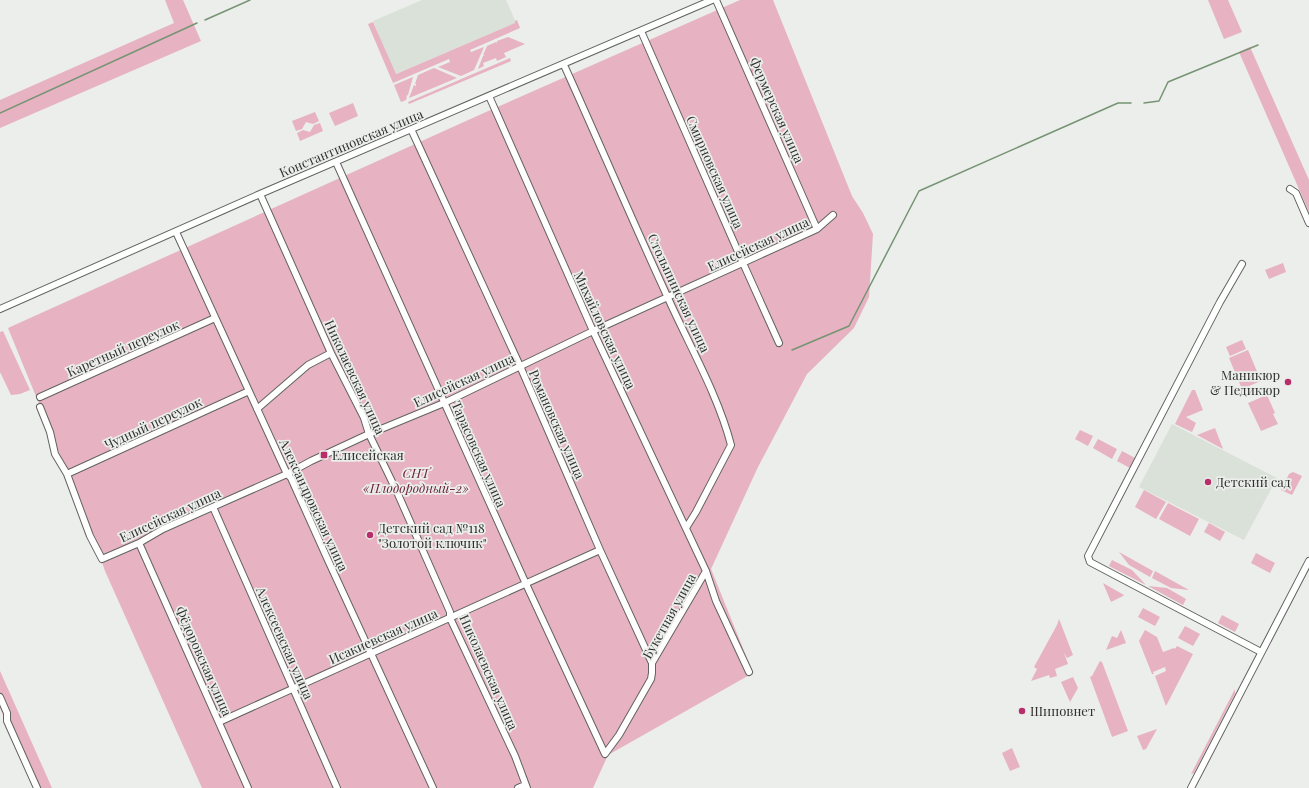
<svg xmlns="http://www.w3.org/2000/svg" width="1309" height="788" font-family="'Playfair Display',serif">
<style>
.built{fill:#dae1d9}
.green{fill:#e7b2c1}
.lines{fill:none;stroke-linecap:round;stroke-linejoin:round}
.stream{stroke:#769473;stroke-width:1.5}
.minor-casing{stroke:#616461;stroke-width:8}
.minor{stroke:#fff;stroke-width:6}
.poi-dot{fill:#b82e6a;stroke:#ebeeea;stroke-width:1.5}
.labels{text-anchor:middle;stroke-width:3.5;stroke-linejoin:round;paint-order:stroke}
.street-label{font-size:13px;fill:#2f302f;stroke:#ebeeea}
.poi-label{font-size:13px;fill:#2f302f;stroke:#ebeeea;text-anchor:start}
.park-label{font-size:13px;font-style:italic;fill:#6b203e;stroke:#ebeeea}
</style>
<rect width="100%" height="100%" fill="#ebeeea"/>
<path class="built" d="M422 0H506L516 23 395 74 373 21Z
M1172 424 1277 478 1244 540 1139 487Z"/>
<path class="green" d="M165 0H183L201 41 0 128V100L174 23Z
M740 0H773L852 196 863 213 873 234 869 297 854 328 807 374 758 467 711 569 753 673 608 755 593 788H202L105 571 94 538 8 328 486 112Z
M1208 0H1228L1242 32 1224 39Z
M517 20 520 28 470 50 471 52 484 47 474 70 461 76 438 67 450 62 449 59 393 83 368 24 373 22 396 74 515 23V21Z
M508 37 525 44 504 53 506 57 497 61 496 58 483 63 484 66 478 69 483 56 485 55H483L487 46 496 42 497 43V41Z
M1250 47 1309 180V212L1239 52Z
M510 58 511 61 409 104 408 102Z
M434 68 457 78 409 98 414 85 416 86V84H415L418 75Z
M413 77 408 95 406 96 407 97 406 100 401 102 394 85Z
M353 103 358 116 335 126 329 113Z
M315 112 319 121 313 124 306 122 302 129 296 131 292 121Z
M320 123 323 131 300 141 297 133 303 130 310 132 314 125Z
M1283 263 1286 272 1269 279 1265 270Z
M3 331 30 390 20 394 11 395 0 372V332Z
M1242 340 1246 349 1230 356 1226 347Z
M1248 350 1261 381 1242 389 1229 358Z
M1192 390H1195L1203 410 1186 417 1196 423 1192 432 1175 424Z
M1267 395 1275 413 1273 414 1278 424 1261 431 1248 403Z
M1215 428 1223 449 1197 435Z
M1080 430 1093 436 1088 446 1075 439Z
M1098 439 1117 449 1112 459 1093 448Z
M1122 451 1135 458 1130 468 1117 461Z
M1293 472 1302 476 1292 495 1281 490 1289 474Z
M1144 490 1166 502 1156 519 1135 507Z
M1168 503 1199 519 1190 536 1159 519Z
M1209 523 1225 532 1220 541 1204 532Z
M1119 552 1153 571 1150 577 1129 565Z
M1256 553 1275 563 1270 573 1251 563Z
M1112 560 1132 570 1146 585 1109 566Z
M1155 571 1189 590 1171 588 1152 578Z
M1103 583 1124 595 1123 596 1111 602Z
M1148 586 1167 588 1186 599 1183 605Z
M1143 608 1160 617 1155 626 1138 617Z
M1222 615 1239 624 1235 632 1218 623Z
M1059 619 1073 655 1067 658 1064 653 1068 664 1055 669 1057 676 1050 678 1049 675 1031 681 1037 669 1034 667 1057 625Z
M1185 626 1200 634 1193 646 1178 638Z
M1121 630 1126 643 1106 650 1112 636 1117 638Z
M1145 630 1157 637 1163 652 1174 648 1175 649 1177 646 1193 654 1166 706 1155 676 1166 671 1165 667 1153 672 1154 674H1152L1139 641Z
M1100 661 1102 662 1128 731 1112 737 1090 677 1092 676Z
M0 671 52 788H35L0 708Z
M1073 677 1078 688 1070 702 1061 682Z
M1235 689V694L1194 773 1191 774Z
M1157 729 1146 749 1143 750 1137 736Z
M1012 748 1020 767 1010 771 1002 753Z"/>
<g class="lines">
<path class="stream" d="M205 20 250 0
M1144 103 1159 101 1168 82 1258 45
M0 113 197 23
M792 350 849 326 919 191 1118 103H1131"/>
<g class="minor-casing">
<path id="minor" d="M716 0 817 229
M641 31 743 263 779 343
M564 65C599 142 632 220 668 298 689 345 718 395 731 445L696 512 686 528
M489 96 593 331 706 571 716 601 749 672
M411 129 520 366 600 550 652 663
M336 162 526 584 605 754 619 735 651 679 652 673V663L706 571
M1290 189 1296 193 1309 223
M260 194 331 353 364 418 369 434 397 492 450 612V618L515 756 527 788
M176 232 287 474 291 478 327 558 433 788
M1242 264 1220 302 1088 556 1090 562 1261 652
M0 309 260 194 712 0
M40 397 215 318
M40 407 50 432 55 454 67 474 90 536 102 559 139 543 163 529 287 474 311 461 369 434 444 403 593 331 817 229 833 215
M257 409 308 365 331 353
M67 474 249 391
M213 507 337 788
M139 543 248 788
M0 697 7 713V721L37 788
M219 722 600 550
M518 788 525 785
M1191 788 1309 561"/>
</g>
<use href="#minor" class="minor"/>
</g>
<g class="poi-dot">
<circle cx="1288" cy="382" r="4"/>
<rect x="320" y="451" width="8" height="8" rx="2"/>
<circle cx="1208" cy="482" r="4"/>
<circle cx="370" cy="535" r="4"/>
<circle cx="1022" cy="711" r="4"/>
</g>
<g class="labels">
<g class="street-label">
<text transform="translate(777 110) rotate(66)" y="5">Фермерская улица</text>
<text transform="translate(351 143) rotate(-23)" y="5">Константиновская улица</text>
<text transform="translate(715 172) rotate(66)" y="5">Смирновская улица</text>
<text transform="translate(758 244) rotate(-25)" y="5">Елисейская улица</text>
<text transform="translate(679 293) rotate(65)" y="5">Столыпинская улица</text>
<text transform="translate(605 330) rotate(65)" y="5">Михайловская улица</text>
<text transform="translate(123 348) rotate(-24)" y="5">Каретный переулок</text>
<text transform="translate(355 377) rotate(65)" y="5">Николаевская улица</text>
<text transform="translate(464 380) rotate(-25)" y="5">Елисейская улица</text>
<text transform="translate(153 423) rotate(-25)" y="5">Чудный переулок</text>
<text transform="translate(557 424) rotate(66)" y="5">Романовская улица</text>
<text transform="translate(479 454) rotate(66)" y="5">Тарасовская улица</text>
<text transform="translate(314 505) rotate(65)" y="5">Александровская улица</text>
<text transform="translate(170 515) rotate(-25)" y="5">Елисейская улица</text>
<text transform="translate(669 616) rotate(-61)" y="5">Букетная улица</text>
<text transform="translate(383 636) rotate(-24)" y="5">Исакиевская улица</text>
<text transform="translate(285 643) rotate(66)" y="5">Алексеевская улица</text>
<text transform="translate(204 661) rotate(66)" y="5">Фёдоровская улица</text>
<text transform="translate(489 672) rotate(66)" y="5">Николаевская улица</text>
</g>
<g class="poi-label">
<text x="1280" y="380" text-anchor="end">Маникюр<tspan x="1280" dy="15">&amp; Педикюр</tspan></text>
<text x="332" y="460">Елисейская</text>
<text x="1216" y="487">Детский сад</text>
<text x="378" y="533">Детский сад №118<tspan x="378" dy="15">"Золотой ключик"</tspan></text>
<text x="1030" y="716">Шиповнет</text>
</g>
<g class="park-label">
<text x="416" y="478">СНТ<tspan x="416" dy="15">«Плодородный-2»</tspan></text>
</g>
</g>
</svg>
